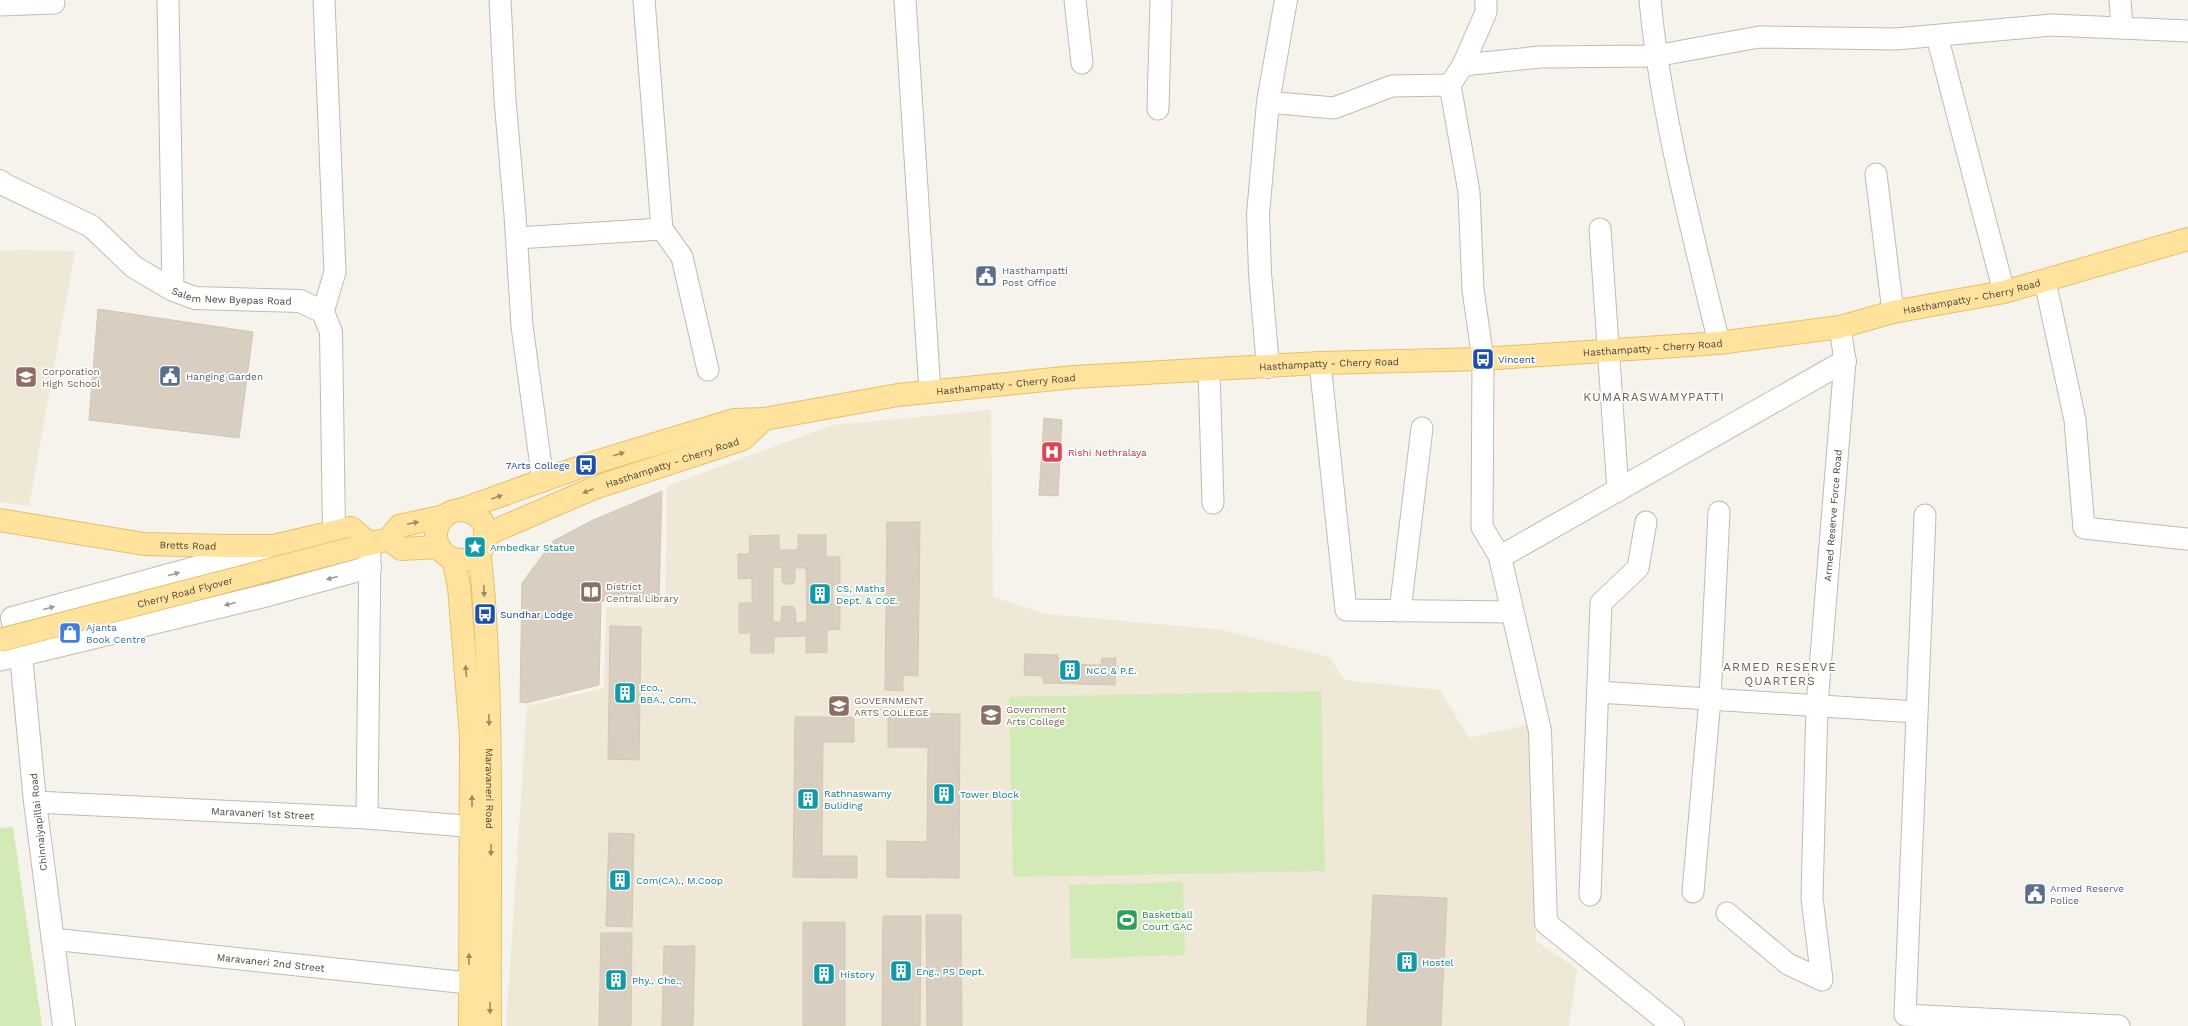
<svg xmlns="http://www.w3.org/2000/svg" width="2188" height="1026" font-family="'Work Sans',sans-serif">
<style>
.education{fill:#efe8d6}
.green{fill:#d2eab5}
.building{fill:#d8cfc1;stroke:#d3c7b4;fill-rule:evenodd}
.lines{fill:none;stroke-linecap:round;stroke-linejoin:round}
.minor-casing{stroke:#c2bbae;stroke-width:23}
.tertiary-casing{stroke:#c2bbae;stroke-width:24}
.primary-casing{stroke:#e6c16a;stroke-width:24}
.minor{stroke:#fff;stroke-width:21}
.tertiary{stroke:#fff;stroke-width:22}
.primary{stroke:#ffe39c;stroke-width:22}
.primary-bridge-casing{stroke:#e6c16a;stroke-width:24;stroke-linecap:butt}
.primary-bridge{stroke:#ffe39c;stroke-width:22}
.oneway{fill:#9c8c66}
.oneway2{fill:#9c9892}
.labels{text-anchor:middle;stroke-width:3.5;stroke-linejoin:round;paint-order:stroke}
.service-label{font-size:10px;fill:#4e5e75;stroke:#fff;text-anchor:start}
.street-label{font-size:10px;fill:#4b4439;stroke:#fff}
.transit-label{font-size:10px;fill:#164399;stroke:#fff;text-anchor:start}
.education-label{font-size:10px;fill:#785e54;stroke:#fff;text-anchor:start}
.health-label{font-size:10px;fill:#be3a42;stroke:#fff;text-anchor:start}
.culture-label{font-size:10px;fill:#0d838f;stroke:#fff;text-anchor:start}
.shop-label{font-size:10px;fill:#366cbe;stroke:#fff;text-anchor:start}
.leisure-label{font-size:10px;fill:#27864d;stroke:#fff;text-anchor:start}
.quarter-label{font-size:12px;letter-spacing:1px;fill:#6e6250;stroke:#fff}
</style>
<rect width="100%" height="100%" fill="#f6f3ec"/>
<path class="education" d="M0 250 75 251 29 506 0 502Z
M991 410 993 597 1046 614 1223 630 1329 657 1345 680 1440 690 1469 738 1530 724 1536 941 1577 969 1569 1026H506L527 706 604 688 606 607 665 608 667 486 833 425Z"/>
<path class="green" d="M1321 691 1325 871 1013 877 1009 697Z
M13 827 42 1026H0V828Z
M1183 882 1185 955 1071 959 1069 885Z"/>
<path class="building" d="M98 309 253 332 239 438 89 420Z
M1044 418 1062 420 1058 496 1039 495Z
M662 491 659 601H601L599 685 526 703 520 702 522 583 553 541 591 521Z
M887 522H920L918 676 903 675V691L885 690Z
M779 535V550H798V535H826V557H840V585H833V605H840V629L827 630V652L806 653V636L774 637V653H751V633H739V603H752V578L738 579V554H750L749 536ZM782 567V582L785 584H793L795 581V568H806L807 622 796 623 795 610 793 607 785 606 782 607 781 622H773V568Z
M610 626 641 627 639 760 608 759Z
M1025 654 1058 655V664L1101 665 1102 658H1116L1115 685 1044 683 1042 676 1024 675Z
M888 713 960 714 959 878 887 877V841L927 842 928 747H888Z
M795 717H854V742H823L822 856H857V878L793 877Z
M609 833 634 834 632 927 606 926Z
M1373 895 1447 898 1441 1026H1367Z
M926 915H961L962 1026H927Z
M883 916H921L920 1026H882Z
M803 922H845V1026H803Z
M601 933H632L631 1026H599Z
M664 946H695L693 1026H662Z"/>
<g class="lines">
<g class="minor-casing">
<g id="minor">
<path d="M168 0 173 290"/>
<path d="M500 0 505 100 515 215 522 326 543 481"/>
<path d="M905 0 930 392"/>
<path d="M1075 0 1082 63"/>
<path d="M1650 0C1661 116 1692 230 1719 343"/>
<path d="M2120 0 2122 28"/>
<path d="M0 5 54 3"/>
<path d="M1937 36 2004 292"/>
<path d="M1463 65 1486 12V0"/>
<path d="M1268 102 1334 108 1392 86 1450 85"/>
<path d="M1158 109 1161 0"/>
<path d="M1876 174 1893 312"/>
<path d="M662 229 682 257 708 370"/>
<path d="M1600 229 1618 491"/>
<path d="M517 238 662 229 644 0"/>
<path d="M2045 281 2075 420 2084 528 2187 539"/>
<path d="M323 312 335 272 324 0"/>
<path d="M1320 363 1346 610 1512 612"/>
<path d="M1209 370 1213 503"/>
<path d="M1925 515 1905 1015 2119 1026"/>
<path d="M1500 557 1482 527 1483 359 1473 290 1469 192 1450 85 1463 65 1540 57 1655 56 1759 37 1896 39 2052 25 2188 31"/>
<path d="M1400 611 1422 428"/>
<path d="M0 660 21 655"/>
<path d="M1598 692 1916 712"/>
<path id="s1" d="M35 802 367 818 489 828"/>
<path d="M367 818 370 544"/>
<path d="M1693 892 1710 699 1719 512"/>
<path d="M1590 895 1601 603 1638 568 1646 522"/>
<path id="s2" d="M1727 913 1788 964 1822 980 1812 898 1817 705 1845 361 1840 327"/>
<path id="s3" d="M52 939 487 985"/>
</g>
</g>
<g class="tertiary-casing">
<g id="tertiary">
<path id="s4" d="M0 181 5 185 91 226 134 267 173 290 195 298 300 301 323 312 331 332 334 531"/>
<path d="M1268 367 1260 273 1258 214 1268 102 1286 0"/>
<path d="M21 655 268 595 370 567"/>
<path d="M64 1026 35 802 21 655 12 618 264 549"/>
<path d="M1673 1026 1546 923 1540 731 1500 557 1845 361"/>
</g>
</g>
<g class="primary-casing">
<g id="primary">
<path id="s5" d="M460 510 586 465 734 420 764 419 898 395 1074 377 1320 363 1483 359 1719 343 1840 327 1893 312 2004 292 2188 239"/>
<circle cx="461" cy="535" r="25"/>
<path id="s6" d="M0 520 144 544 228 546H273L351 528 370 544"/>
<path id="s7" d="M485 535 594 488 743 439 764 419"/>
<path d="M389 539 401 549 439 547"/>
<path d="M357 547 389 539 399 526 445 516"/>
<path id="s8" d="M479 552C485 594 486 636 488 678 492 794 489 910 490 1026"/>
<path d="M453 559 459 587 471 736 470 1026"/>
</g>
</g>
<use href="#minor" class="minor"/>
<use href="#tertiary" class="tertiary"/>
<use href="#primary" class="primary"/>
<g class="primary-bridge-casing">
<g id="primary-bridge">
<path id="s9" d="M0 640 353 548"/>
</g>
</g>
<use href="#primary-bridge" class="primary-bridge"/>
</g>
<defs><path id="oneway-solid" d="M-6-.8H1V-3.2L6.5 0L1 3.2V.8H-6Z"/></defs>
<g class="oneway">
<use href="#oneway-solid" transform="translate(619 454) rotate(-17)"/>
<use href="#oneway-solid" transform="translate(588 491) rotate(157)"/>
<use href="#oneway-solid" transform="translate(497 497) rotate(-19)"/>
<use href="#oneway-solid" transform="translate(413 523) rotate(-12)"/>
<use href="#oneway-solid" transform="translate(484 591) rotate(87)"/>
<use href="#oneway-solid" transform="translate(466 671) rotate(-95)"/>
<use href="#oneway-solid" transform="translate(489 720) rotate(88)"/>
<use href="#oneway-solid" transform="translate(472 801) rotate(-90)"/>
<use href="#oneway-solid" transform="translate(491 850) rotate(91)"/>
<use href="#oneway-solid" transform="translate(469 959) rotate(-89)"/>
<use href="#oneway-solid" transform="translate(490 1008) rotate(90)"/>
</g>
<g class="oneway2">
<use href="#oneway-solid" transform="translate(174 574) rotate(-15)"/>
<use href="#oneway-solid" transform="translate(332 578) rotate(165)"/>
<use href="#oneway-solid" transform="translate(230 604) rotate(166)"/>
<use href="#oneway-solid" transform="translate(49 608) rotate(-15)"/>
</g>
<defs>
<g id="civic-square" transform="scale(1.15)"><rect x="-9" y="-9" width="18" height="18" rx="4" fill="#5c6f8a" stroke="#fff"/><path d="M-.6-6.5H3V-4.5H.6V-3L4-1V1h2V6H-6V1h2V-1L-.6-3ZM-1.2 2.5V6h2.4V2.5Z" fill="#fff"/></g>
<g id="bus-square" transform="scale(1.15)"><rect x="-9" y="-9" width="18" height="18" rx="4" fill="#1a4fb4" stroke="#fff"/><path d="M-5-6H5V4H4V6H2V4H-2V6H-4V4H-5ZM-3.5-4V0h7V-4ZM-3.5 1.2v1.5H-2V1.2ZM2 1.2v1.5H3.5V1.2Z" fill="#fff"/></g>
<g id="school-square" transform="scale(1.15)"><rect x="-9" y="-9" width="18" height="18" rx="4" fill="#8d6e63" stroke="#fff"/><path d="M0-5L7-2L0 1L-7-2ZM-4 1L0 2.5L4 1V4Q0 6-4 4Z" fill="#fff"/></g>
<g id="hospital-square" transform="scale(1.15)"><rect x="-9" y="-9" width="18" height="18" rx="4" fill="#e0444e" stroke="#fff"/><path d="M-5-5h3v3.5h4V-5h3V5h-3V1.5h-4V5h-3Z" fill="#fff"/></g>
<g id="sight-square" transform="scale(1.15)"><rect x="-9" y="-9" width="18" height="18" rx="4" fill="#0f9aa8" stroke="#fff"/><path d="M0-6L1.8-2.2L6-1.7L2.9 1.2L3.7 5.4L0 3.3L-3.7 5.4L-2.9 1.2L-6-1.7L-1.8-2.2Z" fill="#fff"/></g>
<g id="library-square" transform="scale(1.15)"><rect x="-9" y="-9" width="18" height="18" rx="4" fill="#8d6e63" stroke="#fff"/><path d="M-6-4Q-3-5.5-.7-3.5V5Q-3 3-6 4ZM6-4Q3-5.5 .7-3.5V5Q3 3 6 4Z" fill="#fff"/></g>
<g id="building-square" transform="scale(1.15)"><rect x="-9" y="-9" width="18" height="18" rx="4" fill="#0f9aa8" stroke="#fff"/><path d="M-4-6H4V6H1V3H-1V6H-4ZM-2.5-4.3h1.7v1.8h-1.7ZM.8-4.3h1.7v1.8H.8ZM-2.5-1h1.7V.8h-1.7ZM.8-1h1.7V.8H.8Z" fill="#fff"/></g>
<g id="shop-square" transform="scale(1.15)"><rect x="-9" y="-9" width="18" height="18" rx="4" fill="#3f7fe0" stroke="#fff"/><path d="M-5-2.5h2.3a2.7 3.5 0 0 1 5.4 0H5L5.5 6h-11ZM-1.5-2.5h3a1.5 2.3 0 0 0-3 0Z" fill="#fff"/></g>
<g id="university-square" transform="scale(1.15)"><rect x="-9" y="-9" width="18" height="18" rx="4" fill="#8d6e63" stroke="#fff"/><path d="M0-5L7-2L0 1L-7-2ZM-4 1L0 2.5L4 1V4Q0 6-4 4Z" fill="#fff"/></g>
<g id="stadium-square" transform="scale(1.15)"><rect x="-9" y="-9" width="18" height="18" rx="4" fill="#2e9e5b" stroke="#fff"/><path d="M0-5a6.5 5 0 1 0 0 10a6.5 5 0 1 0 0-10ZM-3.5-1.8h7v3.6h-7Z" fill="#fff"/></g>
</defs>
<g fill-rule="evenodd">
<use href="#civic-square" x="986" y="276"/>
<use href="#bus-square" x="1483" y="359"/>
<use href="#civic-square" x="170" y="376"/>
<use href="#school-square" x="26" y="377"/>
<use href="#hospital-square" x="1052" y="452"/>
<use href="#bus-square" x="586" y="465"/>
<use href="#sight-square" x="475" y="547"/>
<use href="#library-square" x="591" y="592"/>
<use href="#building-square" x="820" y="594"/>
<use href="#bus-square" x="485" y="614"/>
<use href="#shop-square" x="70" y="633"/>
<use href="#building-square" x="1070" y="670"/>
<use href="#building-square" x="625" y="693"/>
<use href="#university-square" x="839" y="706"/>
<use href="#university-square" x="991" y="715"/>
<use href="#building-square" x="944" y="794"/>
<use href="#building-square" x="808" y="799"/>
<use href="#building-square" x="620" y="880"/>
<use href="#civic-square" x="2035" y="894"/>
<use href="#stadium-square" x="1127" y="920"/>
<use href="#building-square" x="1407" y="962"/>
<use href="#building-square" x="901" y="971"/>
<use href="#building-square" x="824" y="974"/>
<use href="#building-square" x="616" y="980"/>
</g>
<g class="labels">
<g class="service-label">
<text x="1002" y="274">Hasthampatti<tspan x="1002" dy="12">Post Office</tspan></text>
<text x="186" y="380">Hanging Garden</text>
<text x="2050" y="892">Armed Reserve<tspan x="2050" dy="12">Police</tspan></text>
</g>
<g class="street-label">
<text dy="4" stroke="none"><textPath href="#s4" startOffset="266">Salem New Byepas Road</textPath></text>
<text dy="4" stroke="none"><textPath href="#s5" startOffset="1535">Hasthampatty - Cherry Road</textPath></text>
<text dy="4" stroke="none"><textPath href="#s5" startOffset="1211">Hasthampatty - Cherry Road</textPath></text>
<text dy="4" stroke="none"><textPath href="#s5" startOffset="887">Hasthampatty - Cherry Road</textPath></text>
<text dy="4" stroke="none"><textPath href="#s5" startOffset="563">Hasthampatty - Cherry Road</textPath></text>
<text dy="4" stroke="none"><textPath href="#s7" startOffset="201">Hasthampatty - Cherry Road</textPath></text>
<text dy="4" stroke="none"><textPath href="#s2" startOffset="583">Armed Reserve Force Road</textPath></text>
<text dy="4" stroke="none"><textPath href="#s6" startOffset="190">Bretts Road</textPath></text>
<text dy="4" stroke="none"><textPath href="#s9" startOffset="191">Cherry Road Flyover</textPath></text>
<text dy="4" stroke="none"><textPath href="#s8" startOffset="237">Maravaneri Road</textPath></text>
<text dy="4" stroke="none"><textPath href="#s1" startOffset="228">Maravaneri 1st Street</textPath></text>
<text transform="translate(38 822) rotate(-96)" y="4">Chinnaiyapillai Road</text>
<text dy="4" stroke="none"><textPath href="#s3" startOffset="220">Maravaneri 2nd Street</textPath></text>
</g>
<g class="transit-label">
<text x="1498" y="363">Vincent</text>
<text x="570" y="469" text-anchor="end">7Arts College</text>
<text x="500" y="618">Sundhar Lodge</text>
</g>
<g class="education-label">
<text x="42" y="375">Corporation<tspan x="42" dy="12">High School</tspan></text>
<text x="606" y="590">District<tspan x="606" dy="12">Central Library</tspan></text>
<text x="854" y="704">GOVERNMENT<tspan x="854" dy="12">ARTS COLLEGE</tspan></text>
<text x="1006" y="713">Government<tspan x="1006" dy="12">Arts College</tspan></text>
</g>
<g class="health-label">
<text x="1068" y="456">Rishi Nethralaya</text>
</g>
<g class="culture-label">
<text x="490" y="551">Ambedkar Statue</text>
<text x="836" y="592">CS, Maths<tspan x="836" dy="12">Dept. &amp; COE.</tspan></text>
<text x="1086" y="674">NCC &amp; P.E.</text>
<text x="640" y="691">Eco.,<tspan x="640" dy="12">BBA., Com.,</tspan></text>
<text x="824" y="797">Rathnaswamy<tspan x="824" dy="12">Buliding</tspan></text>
<text x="960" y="798">Tower Block</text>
<text x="636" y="884">Com(CA)., M.Coop</text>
<text x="1422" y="966">Hostel</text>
<text x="916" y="975">Eng., PS Dept.</text>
<text x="840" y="978">History</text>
<text x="632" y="984">Phy., Che.,</text>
</g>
<g class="shop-label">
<text x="86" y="631">Ajanta<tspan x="86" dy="12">Book Centre</tspan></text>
</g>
<g class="leisure-label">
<text x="1142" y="918">Basketball<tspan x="1142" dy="12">Court GAC</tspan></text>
</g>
<g class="quarter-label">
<text x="1654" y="401">KUMARASWAMYPATTI</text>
<text x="1780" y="671">ARMED RESERVE<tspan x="1780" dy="14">QUARTERS</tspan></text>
</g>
</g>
</svg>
